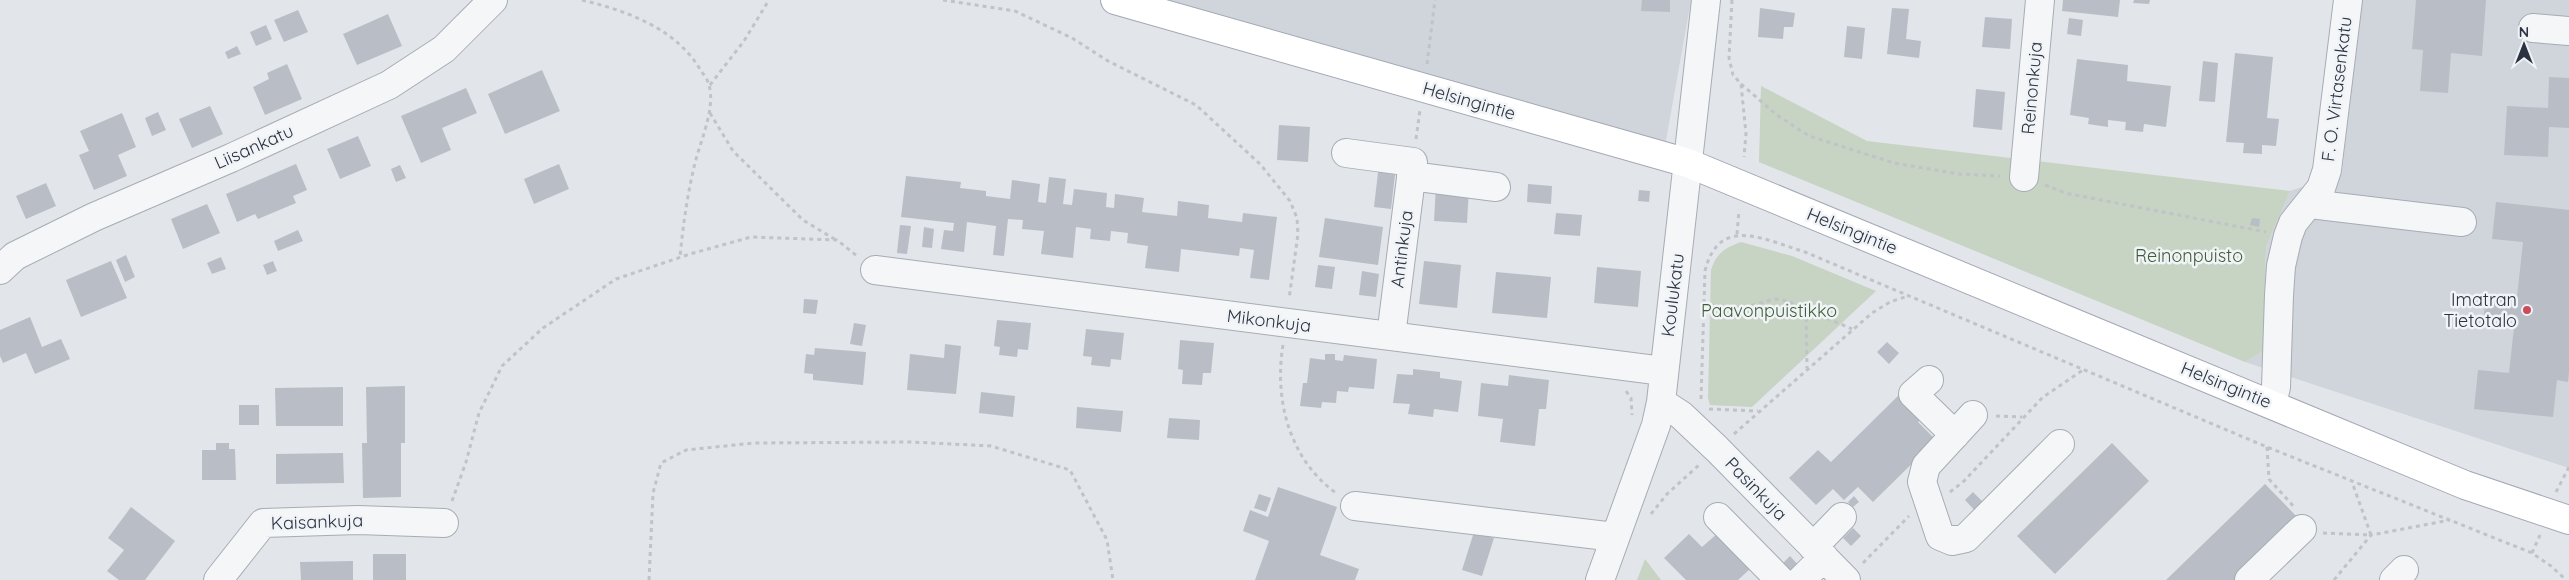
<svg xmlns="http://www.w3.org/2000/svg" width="2569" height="580" font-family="Quicksand,sans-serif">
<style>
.built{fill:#d0d4db}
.green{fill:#c7d3c3}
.building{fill:#b9bec6}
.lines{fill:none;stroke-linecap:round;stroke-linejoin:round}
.minor-casing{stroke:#a7acb4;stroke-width:30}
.major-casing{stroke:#a2a8b5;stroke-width:30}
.path{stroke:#c0c3c8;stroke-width:3;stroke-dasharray:4 4;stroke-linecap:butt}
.minor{stroke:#f4f6f8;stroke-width:28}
.major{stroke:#fff;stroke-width:28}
.poi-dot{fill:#c94d5a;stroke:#f1f4f7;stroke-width:2}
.labels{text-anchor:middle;stroke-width:5;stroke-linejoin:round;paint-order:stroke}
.street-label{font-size:18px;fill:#2b3241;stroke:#f1f4f7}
.park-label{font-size:18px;fill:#3e5c38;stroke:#f1f4f7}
.poi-label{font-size:18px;fill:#2b3241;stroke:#f1f4f7;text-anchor:end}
</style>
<rect width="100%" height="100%" fill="#e2e5ea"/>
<path class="built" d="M1163 0H1691L1665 146Z
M2361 0H2569V468L2245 362 2263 351 2266 247 2290 191 2342 174Z"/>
<path class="green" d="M1761 86 1867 141 2290 191 2266 247 2263 351 2245 362 1759 162Z
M1741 242 1792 256 1876 291 1752 407 1710 405 1708 398 1711 270C1716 254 1724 248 1741 242Z
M1645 559 1661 580H1637Z"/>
<path class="building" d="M1642 0H1670V12L1641 11Z
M2063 0H2120L2118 17 2062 11Z
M2134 0H2150L2149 4 2133 3Z
M2416 0H2486L2482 56 2451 53 2448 93 2420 91 2423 50 2412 49Z
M1760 8 1795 13 1793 27H1784L1783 39 1758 37Z
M1892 8 1909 9 1906 39 1921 41 1919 58 1887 54Z
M298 10 308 32 284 42 274 20Z
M388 14 402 46 357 65 343 34Z
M1985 17 2012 19 2010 49 1982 47Z
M2069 18 2083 20 2081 36 2067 34Z
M266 25 272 39 256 46 250 32Z
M1847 26 1865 28 1862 59 1844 57Z
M237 46 241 54 228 59 225 52Z
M2235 53 2273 57 2267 118 2279 119 2276 146 2262 145V154L2243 153 2244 143 2226 142Z
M2077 59 2128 65 2127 81 2171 86 2166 127 2144 124 2143 132 2125 130 2126 122 2108 120V127L2088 124 2089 118 2070 115Z
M2203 61 2218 63 2215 102 2199 101Z
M287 64 302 99 265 115 253 87 269 79 267 73Z
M542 70 560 111 505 134 488 94Z
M2549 77 2569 78V128L2549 127 2548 157 2504 155 2507 106 2548 108Z
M466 88 477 113 442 128 451 150 421 163 401 116Z
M1976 89 2005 92 2002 130 1973 127Z
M210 106 223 134 192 148 179 119Z
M158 112 166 130 152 136 145 118Z
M122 113 136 147 118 155 127 176 94 190 79 155 89 151 80 131Z
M1279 125 1310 127 1308 162 1277 160Z
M358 136 371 166 340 179 327 149Z
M296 164 307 190 293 196 296 203 258 219 255 214 237 222 226 194Z
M559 164 569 189 534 204 524 179Z
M1379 164 1396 166 1391 209 1374 207Z
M400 165 406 178 396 182 391 169Z
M906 176 961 182 960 188 986 191V196L1010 199 1012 180 1040 184 1038 202 1046 203 1049 177 1066 179 1063 204 1072 205 1074 189 1107 193 1106 207 1114 208 1115 194 1144 198 1142 212 1177 216 1178 201 1209 205 1208 218 1242 222 1243 213 1277 217 1269 280 1250 278 1254 250 1240 248 1239 256 1181 249 1179 272 1145 268 1148 246 1127 243 1128 233 1111 231 1110 241 1090 239 1091 229 1076 227 1073 258 1041 254 1044 231 1022 229 1023 220 1008 219 1004 256 993 255 996 226 967 222 964 252 941 249 944 230 953 231 954 223 901 217Z
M46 183 56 206 26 219 16 196Z
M1528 184 1552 186 1551 204 1527 202Z
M1436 186 1469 188 1467 223 1434 221Z
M1639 190 1650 191 1649 202 1638 201Z
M2496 202 2569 210V372L2568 382 2557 380 2553 417 2474 409 2478 370 2509 373 2515 318 2484 315 2486 294 2517 297 2523 242 2492 239Z
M207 204 220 233 183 249 171 219Z
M1556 213 1582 215 1580 236 1554 234Z
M1325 218 1383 227 1378 265 1319 257Z
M2252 218 2260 219 2259 227 2250 225Z
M900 225 911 226 907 254 897 253Z
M924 227 934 229 932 248 922 247Z
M298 230 303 241 278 251 274 241Z
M126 255 135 277 125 282 116 260Z
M221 257 226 269 212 274 207 263Z
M111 261 127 298 81 317 66 280Z
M273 261 277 271 267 275 263 265Z
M1424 261 1461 265 1457 308 1419 304Z
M1318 265 1335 267 1332 289 1315 287Z
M1597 267 1641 271 1638 307 1594 303Z
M1362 271 1379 274 1376 297 1359 295Z
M1496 272 1551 277 1547 318 1492 313Z
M804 299 818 300 816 314 803 313Z
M30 317 42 347 61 339 70 359 35 374 26 353 3 363 0 356V330Z
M997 320 1031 323 1028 350 1018 349 1017 357 999 355 1000 347 994 346Z
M854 323 866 325 862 346 850 344Z
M1086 329 1124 333 1121 360 1111 359 1110 367 1091 365 1092 357 1083 356Z
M1180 340 1214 343 1211 373H1203L1202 385 1182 384 1183 370 1178 369Z
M1887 342 1899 353 1889 364 1877 352Z
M945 344 961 346 956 394 907 390 910 354 944 358Z
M815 348 866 352 863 385 813 380V374L804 373 806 354 814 355Z
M1325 354H1335V360L1343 361 1344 355 1377 359 1374 389 1349 387 1348 392 1337 391 1336 403 1322 402 1321 408 1300 406 1303 383H1307L1310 358 1325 360Z
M1413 369 1440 372V378L1462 381 1458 412 1434 409 1433 417 1408 414 1410 404 1393 403 1397 374 1413 375Z
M1509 375 1549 380 1546 409H1539L1535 446 1500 442 1503 419 1478 416 1481 383 1508 386Z
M405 386V443H401V497L363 498 362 443H367L366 387Z
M343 387V426H276L275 388Z
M1904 390 1927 413 1918 422 1936 440 1873 502 1858 487 1844 500 1833 489 1816 505 1789 478 1818 450 1831 462Z
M981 392 1015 396 1013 417 979 413Z
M239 405H259V425H239Z
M1077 407 1123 411 1121 432 1076 428Z
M1169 418 1200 420 1199 440 1167 438Z
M216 443H229V449H235L236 480H202V450H216Z
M2112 443 2149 481 2055 574 2017 536Z
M343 453 344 483 276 484V454Z
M2265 484 2302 522 2241 580H2166Z
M1278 487 1337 507 1320 555 1359 569 1355 580H1255L1269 541 1243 531 1250 510 1268 517Z
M1973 492 1987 506 1978 514 1965 500Z
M1259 494 1271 498 1266 512 1254 508Z
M1854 496 1859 502 1853 507 1848 502Z
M131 507 175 541 145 580H119L107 571 124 550 108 538Z
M1853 528 1861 536 1851 546 1843 538Z
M1474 532 1494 538 1482 576 1462 570Z
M1718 533 1751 568 1738 580H1686L1664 558 1689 534 1702 547Z
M373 554H406V580H373Z
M1790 556 1800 567 1793 574 1783 563Z
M353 561V580H301L300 562Z"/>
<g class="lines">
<g class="minor-casing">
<path id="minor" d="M2533 28 2569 31
M1346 153 1413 162 1391 336
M1411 176 1496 187
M2024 177 2040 0
M2310 204 2462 222
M0 270 15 256 94 217 231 158 389 85 444 49 493 0
M875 270 1663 371
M1929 380 1913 394 1955 435
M1661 402 1681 415 1717 449 1846 580
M2272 404 2276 387 2279 295 2281 266 2288 236 2293 223 2321 188 2327 170 2348 0
M1973 415 1926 466 1922 482 1940 536 1952 541 1966 538 2060 444
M1355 506 1615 537
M1718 517 1780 580
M1813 547 1842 517
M218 580 263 523 358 520 444 523
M1600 580 1656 425 1661 402 1706 0
M1801 580 1824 557
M2249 580 2302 529
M2394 580 2404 570"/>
</g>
<g class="major-casing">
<path id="major" d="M1115 0 1688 163 2465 485 2569 520"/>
</g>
<path class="path" d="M582 0C627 11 675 28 700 69 703 74 708 80 709 85 716 109 699 144 694 167 687 197 683 226 680 257
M943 0 1015 11 1072 38 1108 61 1196 105 1260 164 1290 201 1297 218 1298 234 1289 299
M1732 0 1729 58 1733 75 1741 84 1746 134 1744 157
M1427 64 1435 0
M1741 84 1777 115 1809 136 1894 163 1959 174 2000 176
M710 85 744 41 769 0
M710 113 733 151 803 220 836 240
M1416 139 1420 110
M2045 185 2065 193 2266 232
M1737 234 1739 210
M1704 304 1726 308 1746 307 1775 299 1787 301 1852 329
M1806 310 1807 368
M1283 345C1274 399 1289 459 1336 493
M1626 391 1631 398 1632 415
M1701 399 1705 271C1719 214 1765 240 1805 252L2267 447 2532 553 2551 566 2566 580
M1709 409 1758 411
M1996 416 2022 417
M1734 434 1872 313 1890 302 1908 296
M2267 447 2269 479 2295 508
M1950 492 1964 481 2043 397 2083 370
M2556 492 2569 467
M452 501 466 462 479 413 502 366 543 328 616 279 690 254 751 237 837 240 857 256
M1651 514 1667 494 1699 465
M2323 533 2371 535 2352 482
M2532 553 2540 535
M1863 563 1909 516
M649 580 653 493 661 463 686 450 754 443 911 442 991 446 1070 470 1107 540 1113 580
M2334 580 2371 535 2450 520"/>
<use href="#minor" class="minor"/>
<use href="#major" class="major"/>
</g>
<circle class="poi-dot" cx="2527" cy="310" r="5"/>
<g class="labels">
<g class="street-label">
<text transform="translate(2032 88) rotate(-85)" y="6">Reinonkuja</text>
<text transform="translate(2337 89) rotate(-83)" y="6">F. O. Virtasenkatu</text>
<text transform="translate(1469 101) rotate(16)" y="6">Helsingintie</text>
<text transform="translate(254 147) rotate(-24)" y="6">Liisankatu</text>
<text transform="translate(1852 231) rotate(22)" y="6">Helsingintie</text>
<text transform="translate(1402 249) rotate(-83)" y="6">Antinkuja</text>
<text transform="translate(1673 295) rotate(-83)" y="6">Koulukatu</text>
<text transform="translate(1269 321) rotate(7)" y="6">Mikonkuja</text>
<text transform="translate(2226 385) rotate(22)" y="6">Helsingintie</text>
<text transform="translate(1756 489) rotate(46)" y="6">Pasinkuja</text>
<text transform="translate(317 522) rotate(-2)" y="6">Kaisankuja</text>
</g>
<g class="park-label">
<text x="2189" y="262">Reinonpuisto</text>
<text x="1769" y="317">Paavonpuistikko</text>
</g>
<g class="poi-label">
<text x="2517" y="306">Imatran<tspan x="2517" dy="21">Tietotalo</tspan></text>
</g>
</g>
<g transform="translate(2524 45)" stroke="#f1f4f7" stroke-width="4" paint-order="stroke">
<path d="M0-4L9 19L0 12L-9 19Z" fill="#2b3241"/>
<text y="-8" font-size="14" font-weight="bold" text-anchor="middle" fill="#2b3241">N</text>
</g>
</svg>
